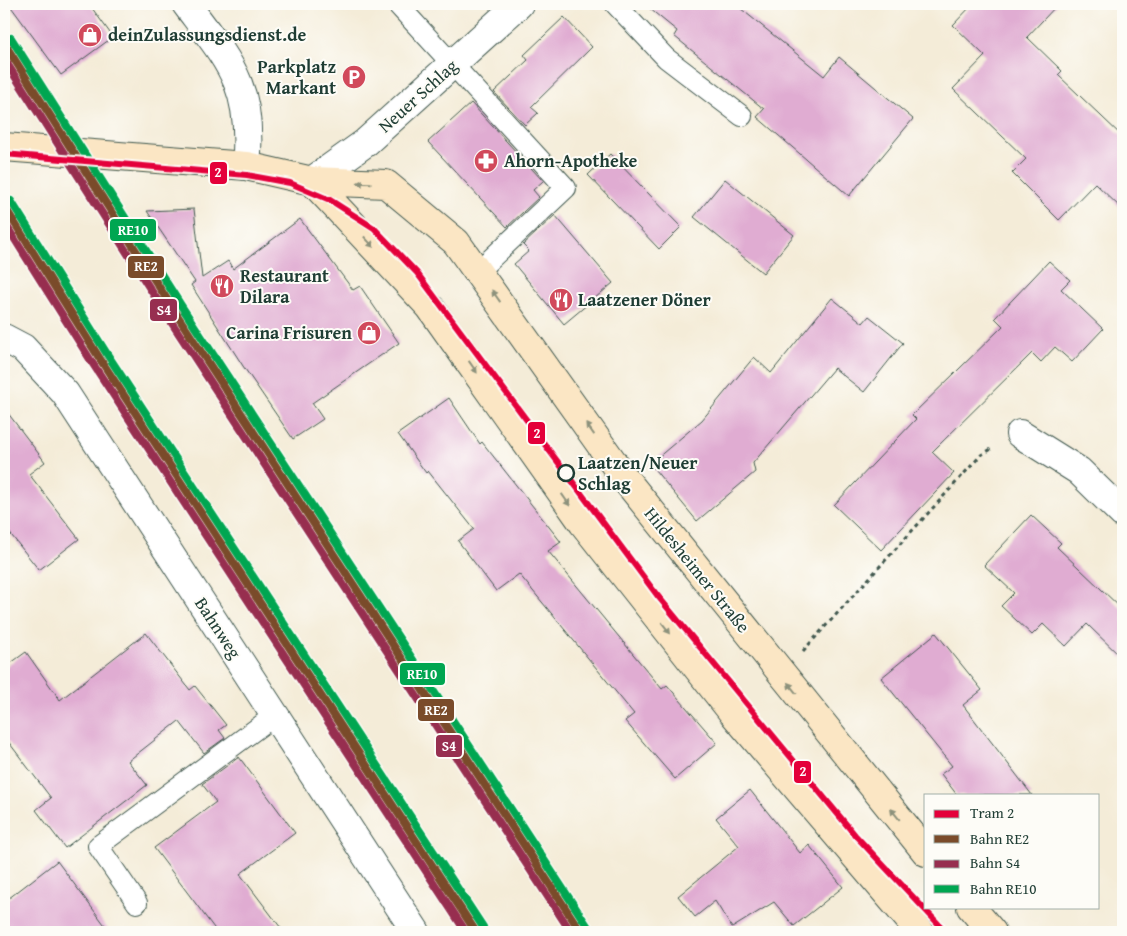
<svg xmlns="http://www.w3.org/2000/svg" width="1127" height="936" font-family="'Gentium Book Plus',serif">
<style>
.building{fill:#e0acd2}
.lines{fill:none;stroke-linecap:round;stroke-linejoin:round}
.lane-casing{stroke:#3f574d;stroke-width:22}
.street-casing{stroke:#3f574d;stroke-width:30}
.secondary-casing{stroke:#3f574d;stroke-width:30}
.path{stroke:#3f574d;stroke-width:3;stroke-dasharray:4 4;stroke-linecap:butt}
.lane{stroke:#fff;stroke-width:20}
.street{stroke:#fff;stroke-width:28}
.secondary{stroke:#fbe6c4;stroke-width:28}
.rail-1-casing{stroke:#fdfcf7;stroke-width:11}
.rail-2-casing{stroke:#fdfcf7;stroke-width:11}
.rail-3-casing{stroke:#fdfcf7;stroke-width:11}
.rail-1{stroke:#7a4b2a;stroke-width:8}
.rail-2{stroke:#972f50;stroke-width:8}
.rail-3{stroke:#00a651;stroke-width:8}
.tram-1-casing{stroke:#fdfcf7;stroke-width:10}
.tram-1{stroke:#e4003a;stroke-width:6}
.oneway{fill:#8d927c}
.stop-dot{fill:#fdfcf7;stroke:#1f3d34;stroke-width:2.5}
.labels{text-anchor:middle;stroke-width:4;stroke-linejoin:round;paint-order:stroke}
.poi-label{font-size:18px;font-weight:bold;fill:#1f3d34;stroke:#fdfcf7;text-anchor:start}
.street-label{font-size:18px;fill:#1f3d34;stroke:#fdfcf7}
.stop-label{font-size:18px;font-weight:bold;fill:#1f3d34;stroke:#fdfcf7;text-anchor:start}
.line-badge{stroke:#fdfcf7;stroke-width:2}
.badge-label{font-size:14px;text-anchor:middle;font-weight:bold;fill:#fff}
</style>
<rect width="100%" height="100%" fill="#fdfcf7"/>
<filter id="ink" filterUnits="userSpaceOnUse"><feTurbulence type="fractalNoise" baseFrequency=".02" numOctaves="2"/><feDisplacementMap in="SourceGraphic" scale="10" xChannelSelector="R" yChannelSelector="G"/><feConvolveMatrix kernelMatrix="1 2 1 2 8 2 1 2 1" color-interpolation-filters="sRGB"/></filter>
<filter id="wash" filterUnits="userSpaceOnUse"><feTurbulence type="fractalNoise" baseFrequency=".0096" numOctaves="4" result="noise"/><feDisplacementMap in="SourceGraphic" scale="20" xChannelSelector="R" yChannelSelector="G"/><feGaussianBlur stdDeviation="1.12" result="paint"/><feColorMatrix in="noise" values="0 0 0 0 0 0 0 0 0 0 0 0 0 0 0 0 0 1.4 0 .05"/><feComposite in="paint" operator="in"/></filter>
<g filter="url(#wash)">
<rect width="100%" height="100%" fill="#f4ecd8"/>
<g id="blocks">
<path class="building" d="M9 4H89L113 37 61 75Z
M644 4H735L824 76 839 57 913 119 849 196 757 117 764 109 674 36 677 31Z
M973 4H1058L1027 37 1062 71 1058 75 1123 137V210L1095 183 1059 220 1012 173 1026 159 953 89 985 56 953 25Z
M564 17 592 47 531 107 538 113 525 125 494 92 528 60 524 55Z
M471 103 543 181 533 190 539 197 507 227 428 142Z
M610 154 681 227 659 249 588 175Z
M725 179 794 235 763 273 694 217Z
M194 209 202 278 228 261 233 269 300 219 353 290 360 286 399 343 312 403 323 419 293 439 243 366 191 285 195 282 147 211Z
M555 215 613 283 564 324 514 264 529 251 523 245Z
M1049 261 1070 280 1061 289 1103 329 1072 362 1055 347 1041 362 1032 353 932 452 954 473 881 550 834 505 916 419 912 415 1003 326 995 318Z
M832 298 863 323 869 316 903 343 864 392 834 368 753 463 755 472 697 521 650 464 702 420 754 357 771 373Z
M449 398 480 444 482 442 561 542 548 551 662 689 667 685 717 743 675 779 625 721 634 714 519 574 496 591 458 541 474 529 428 471 426 473 398 434Z
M4 408 45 462 29 474 79 539 39 570 4 526Z
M1031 515 1061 543 1057 547 1123 610V659L1087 624 1066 646 1043 624 1032 635 1001 606 1014 593 984 565Z
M146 633 190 690 195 686 226 725 219 730 225 738 204 753 179 721 128 761 147 785 65 848 36 810 51 798 4 736V668L26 652 60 700Z
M936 633 982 690 963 705 1032 795H957L941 774 952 766 881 678Z
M239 757 295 833 240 874 284 932H217L154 848 216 802 202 784Z
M750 790 800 853 809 845 843 887 794 926 774 902 732 928 715 901 695 917 678 896 739 846 716 818Z
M57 861 110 932H4V902Z"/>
</g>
</g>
<g filter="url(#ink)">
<use href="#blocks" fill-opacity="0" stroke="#3f574d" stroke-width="1"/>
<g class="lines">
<g class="lane-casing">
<path id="lane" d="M397 4 566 188 478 271
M615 4 666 58 742 116
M137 903 98 846 275 715"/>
</g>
<g class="street-casing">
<path id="street" d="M186 4C230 63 254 87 246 166
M312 181 365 143 519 4
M4 338 23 348 65 393 416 932
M1020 434 1079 471 1123 514"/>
</g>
<g class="secondary-casing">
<path id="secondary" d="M4 147 246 166 312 181 386 184 456 242 625 479 926 852
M312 181 430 307 583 523 733 713 920 932
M971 907 992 932"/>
</g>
<path class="path" d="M803 651 981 455 993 448"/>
<use href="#lane" class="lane"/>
<use href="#street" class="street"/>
<use href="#secondary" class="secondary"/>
<g class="rail-1-casing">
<path id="rail-1" d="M4 43 175 312 581 932
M4 206 100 359 476 932"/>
</g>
<g class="rail-2-casing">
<path id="rail-2" d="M4 59 168 317 571 932
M4 222 93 364 466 932"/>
</g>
<g class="rail-3-casing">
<path id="rail-3" d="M11 38 182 307 588 927
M11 201 107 354 483 927"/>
</g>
<use href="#rail-1" class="rail-1"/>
<use href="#rail-2" class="rail-2"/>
<use href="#rail-3" class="rail-3"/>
<g class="tram-1-casing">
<path id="tram-1" d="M4 154 247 175 290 183 330 200 374 228 417 273 657 595 855 835 946 932"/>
</g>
<use href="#tram-1" class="tram-1"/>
</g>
<defs><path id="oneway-solid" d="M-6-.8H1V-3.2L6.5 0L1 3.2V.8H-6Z" transform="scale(1.25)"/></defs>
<g class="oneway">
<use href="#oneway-solid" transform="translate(364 183) rotate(-178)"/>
<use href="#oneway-solid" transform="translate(369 242) rotate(47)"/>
<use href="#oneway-solid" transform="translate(496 296) rotate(-125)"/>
<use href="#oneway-solid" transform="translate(473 367) rotate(55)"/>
<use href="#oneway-solid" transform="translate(590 429) rotate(-125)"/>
<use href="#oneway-solid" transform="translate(566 500) rotate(55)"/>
<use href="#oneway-solid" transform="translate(666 628) rotate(52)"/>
<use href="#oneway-solid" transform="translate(792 688) rotate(-129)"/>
<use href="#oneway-solid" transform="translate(895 814) rotate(-129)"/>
</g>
</g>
<defs>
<g id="shop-disc" transform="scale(1.25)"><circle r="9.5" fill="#d1495b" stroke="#fdfcf7"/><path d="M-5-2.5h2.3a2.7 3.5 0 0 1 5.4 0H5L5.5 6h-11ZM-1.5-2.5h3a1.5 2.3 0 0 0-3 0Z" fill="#fff"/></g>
<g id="parking-disc" transform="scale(1.25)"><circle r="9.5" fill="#d1495b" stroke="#fdfcf7"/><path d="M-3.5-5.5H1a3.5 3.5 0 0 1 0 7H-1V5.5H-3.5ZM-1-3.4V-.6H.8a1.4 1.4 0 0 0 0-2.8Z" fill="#fff"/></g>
<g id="pharmacy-disc" transform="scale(1.25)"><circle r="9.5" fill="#d1495b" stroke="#fdfcf7"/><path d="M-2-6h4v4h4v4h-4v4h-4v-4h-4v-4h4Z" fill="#fff"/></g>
<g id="restaurant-disc" transform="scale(1.25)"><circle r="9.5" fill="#d1495b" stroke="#fdfcf7"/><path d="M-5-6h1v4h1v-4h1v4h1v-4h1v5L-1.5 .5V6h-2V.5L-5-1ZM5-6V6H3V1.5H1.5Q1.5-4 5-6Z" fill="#fff"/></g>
</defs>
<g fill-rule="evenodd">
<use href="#shop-disc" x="90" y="35"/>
<use href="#parking-disc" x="354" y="77"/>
<use href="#pharmacy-disc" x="486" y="161"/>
<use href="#restaurant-disc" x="222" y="286"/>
<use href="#restaurant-disc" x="561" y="300"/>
<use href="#shop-disc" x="369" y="333"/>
</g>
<circle class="stop-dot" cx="566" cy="473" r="8"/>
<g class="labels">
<g class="poi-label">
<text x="108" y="41">deinZulassungsdienst.de</text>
<text x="336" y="73" text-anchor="end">Parkplatz<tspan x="336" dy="21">Markant</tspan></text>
<text x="504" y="167">Ahorn-Apotheke</text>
<text x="240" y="282">Restaurant<tspan x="240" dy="21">Dilara</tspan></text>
<text x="578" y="306">Laatzener Döner</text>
<text x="352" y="339" text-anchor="end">Carina Frisuren</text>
</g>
<g class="street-label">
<text transform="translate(418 96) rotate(-42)" y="6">Neuer Schlag</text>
<text transform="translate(697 570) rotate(51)" y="6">Hildesheimer Straße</text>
<text transform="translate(218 628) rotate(57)" y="6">Bahnweg</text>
</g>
<g class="stop-label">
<text x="578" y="469">Laatzen/Neuer<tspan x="578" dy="21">Schlag</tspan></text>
</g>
</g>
<g class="line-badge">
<rect x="209" y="161" width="19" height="24" rx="5" fill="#e4003a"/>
<rect x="109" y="218" width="48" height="24" rx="5" fill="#00a651"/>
<rect x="127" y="255" width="38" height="24" rx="5" fill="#7a4b2a"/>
<rect x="149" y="298" width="29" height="24" rx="5" fill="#972f50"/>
<rect x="527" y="421" width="19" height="24" rx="5" fill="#e4003a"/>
<rect x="399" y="662" width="47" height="24" rx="5" fill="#00a651"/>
<rect x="417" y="698" width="38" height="24" rx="5" fill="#7a4b2a"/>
<rect x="435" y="734" width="28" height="24" rx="5" fill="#972f50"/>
<rect x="793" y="760" width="19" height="24" rx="5" fill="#e4003a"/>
</g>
<g class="badge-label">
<text x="218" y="177">2</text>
<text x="133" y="235">RE10</text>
<text x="146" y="271">RE2</text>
<text x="164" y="315">S4</text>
<text x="537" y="438">2</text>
<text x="422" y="679">RE10</text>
<text x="436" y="715">RE2</text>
<text x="449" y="751">S4</text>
<text x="803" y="776">2</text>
</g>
<rect width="1127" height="936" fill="none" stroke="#fdfcf7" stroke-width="20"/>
<rect x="924" y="794" width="175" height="115" fill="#fdfcf7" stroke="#a4b0a9"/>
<rect x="934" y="810" width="25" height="8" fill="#e4003a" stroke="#a4b0a9"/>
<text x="970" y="818" font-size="15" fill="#1f3d34">Tram 2</text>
<rect x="934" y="835" width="25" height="8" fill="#7a4b2a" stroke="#a4b0a9"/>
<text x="970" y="844" font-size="15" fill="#1f3d34">Bahn RE2</text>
<rect x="934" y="860" width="25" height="8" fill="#972f50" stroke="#a4b0a9"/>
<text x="970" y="868" font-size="15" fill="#1f3d34">Bahn S4</text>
<rect x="934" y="885" width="25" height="8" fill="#00a651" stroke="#a4b0a9"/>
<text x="970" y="894" font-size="15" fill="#1f3d34">Bahn RE10</text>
</svg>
